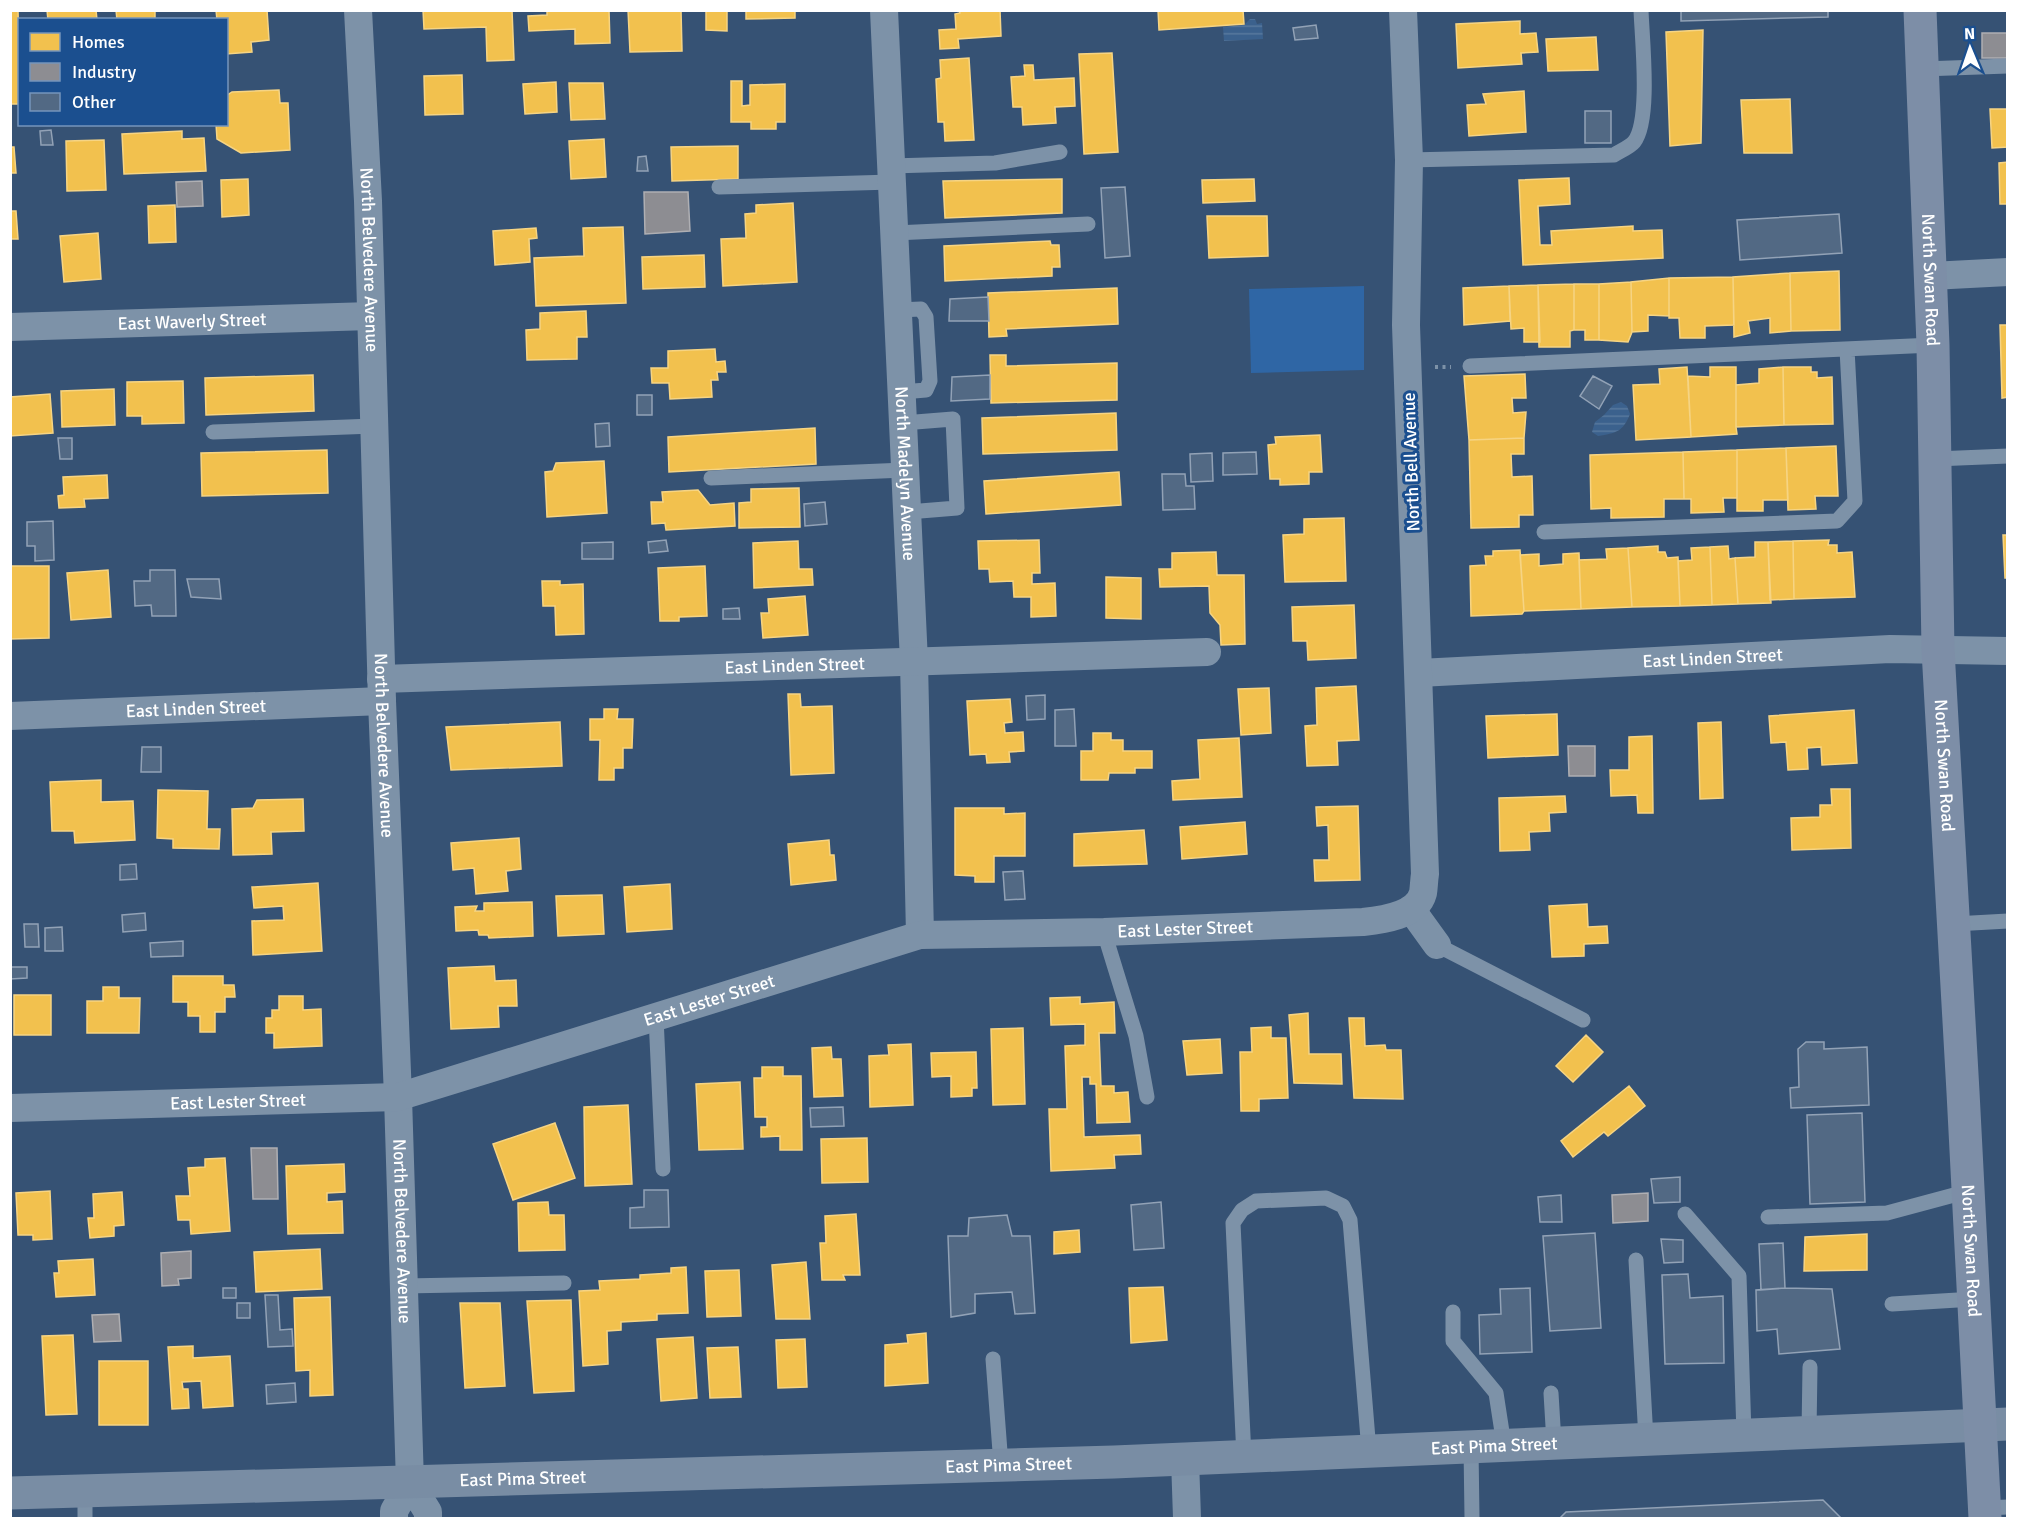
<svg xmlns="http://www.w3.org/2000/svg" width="2018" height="1529" font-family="Signika,sans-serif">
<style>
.green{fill:#2f66a5}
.water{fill:url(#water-rules)}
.homes{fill:#f2c14e;stroke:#f6d483;stroke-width:1.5}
.industry{fill:#8d8d92;stroke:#afafb3;stroke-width:1.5}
.building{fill:#526984;stroke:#92a2b6;stroke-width:1.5}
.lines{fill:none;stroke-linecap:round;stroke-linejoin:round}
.path{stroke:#7d92a8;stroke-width:4;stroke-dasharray:3 4.5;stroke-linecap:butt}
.lane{stroke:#7d92a8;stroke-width:15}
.street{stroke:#7d92a8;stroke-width:28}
.secondary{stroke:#798da4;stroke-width:33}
.primary{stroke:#7d8ea7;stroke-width:33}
.labels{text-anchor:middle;stroke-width:6;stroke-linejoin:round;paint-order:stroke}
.street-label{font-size:18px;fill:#fff;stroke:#1b4f8f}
</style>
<defs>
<pattern id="water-rules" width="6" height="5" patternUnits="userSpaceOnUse" patternTransform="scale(1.5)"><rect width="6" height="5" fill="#3b618d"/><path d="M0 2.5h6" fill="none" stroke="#58799e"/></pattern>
</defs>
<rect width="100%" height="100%" fill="#365274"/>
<path class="green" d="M1364 286V370L1251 373 1249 289Z"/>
<path class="water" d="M1250 19H1255L1257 24 1262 23 1263 39 1224 41 1223 27 1244 25Z
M1621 402 1627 406 1630 414C1623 432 1616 433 1598 436L1592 432 1595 422 1604 415 1613 405Z"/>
<path class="homes" d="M10 10H18L20 104H10Z
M47 10H96L97 20H48Z
M116 10H155V20H117Z
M216 10H267L269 40 251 42 252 52 226 54V20H217Z
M423 10H512L514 60 487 61 486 27 424 29Z
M547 10H609L610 43 575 44V29L529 31 528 16 547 15Z
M628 10H681L682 51 630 52Z
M706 10H727V31L706 30Z
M746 10H795V18L746 19Z
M959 10H1000L1001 36 958 39 959 48 940 49 939 30 956 29 955 14 960 13Z
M1158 10H1243L1244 24 1159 30Z
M1520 21V34L1536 33 1538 52 1521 53 1522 64 1458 68 1456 24Z
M1703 30 1701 143 1670 146 1666 32Z
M1596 37 1598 70 1548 71 1546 39Z
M1112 53 1118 152 1084 154 1079 54Z
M969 58 974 140 945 141 944 122H938L936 79 941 78 940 60Z
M1024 65H1033L1034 80 1074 78 1075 106 1055 107 1056 123 1023 125 1022 107H1013L1011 77 1025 76Z
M462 75 463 114 425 115 424 76Z
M731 81H742V106L750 105V85L785 84V122H776V129H751V122H731Z
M556 82 557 112 525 114 523 84Z
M569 83H603L605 119 571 120Z
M279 90 280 103H288L290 150 241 153 217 139 216 124H226V96L232 92Z
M1524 91 1526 132 1469 136 1467 105 1486 104 1483 94Z
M1790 99 1792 153H1744L1741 100Z
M1990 109H2008V147L1992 148Z
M182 131V139L204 138 206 171 124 174 122 134Z
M604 139 606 177 571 179 569 141Z
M104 140 106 190 67 191 66 141Z
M738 146V179L672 181 671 147Z
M10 147H14L16 173H10Z
M2008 162V204H2000L1999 163Z
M1569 178 1570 204 1538 206 1540 245H1552L1551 231 1633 226V231L1662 230 1663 258 1523 265 1519 180Z
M248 179 249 215 222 217 221 180Z
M1062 179V213L945 218 943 181Z
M1254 179 1255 201 1203 203 1202 180Z
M793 203 797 282 723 286 721 239 746 238 745 214 756 213V205Z
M175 205 176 242 149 243 148 206Z
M10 211H16L18 239H10Z
M1207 216H1267L1268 256 1209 258Z
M623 227 626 303 536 306 534 258 584 256 583 228Z
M536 228 537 238 529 239 530 262 495 265 493 231Z
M98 233 101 279 64 282 60 236Z
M1050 241 1051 245H1059L1060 267H1052V276L945 281 944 246Z
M704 255 705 287 643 289 642 257Z
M1839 271 1840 330 1791 331 1790 273Z
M1790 273 1791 331 1770 333V318L1748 321 1750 333 1734 337 1733 277Z
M1733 277 1734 325 1705 326V338H1680L1679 318H1669V278Z
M1669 278V316L1648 315V331L1632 332 1631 282Z
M1631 282 1632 332 1628 342 1599 340V284Z
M1574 284H1599V340H1585V330H1574Z
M1574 284V330L1570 331V347H1539L1538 285Z
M1538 285 1540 342H1524V328L1511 329 1509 286Z
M1509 286 1510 321 1464 325 1463 288Z
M1117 288 1118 324 1006 329 1007 336 989 337 988 293Z
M586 311 587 337H577V359L527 360 526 330 540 329V313Z
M2000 325H2008V397L2002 398Z
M715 349 716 362 725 361 726 372H717L718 380H711L712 397 670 399 669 383H652L651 368H668V351Z
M990 355H1006V366L1117 363V400L991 403Z
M1687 367 1691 437 1636 440 1633 385 1660 384 1659 369Z
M1710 367H1736V427L1737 434 1691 437 1688 376 1710 377Z
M1783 367H1811V372H1817V378L1832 377 1833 424 1784 425Z
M1783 367 1784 425 1736 427V385L1759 383V369Z
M1525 374 1526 398H1512L1513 413 1526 412 1524 438 1469 440 1464 376Z
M313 375 314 411 206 415 205 378Z
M183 381 184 423 142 424V416H127V382Z
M114 389 115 425 62 427 61 391Z
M50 394 53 433 10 436V397Z
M1116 413 1117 450 983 454 982 418Z
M815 428 816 464 669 472 668 437Z
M1320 435 1322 472H1309V484L1280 485V479H1270L1268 445 1276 444 1275 437Z
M1524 438V454H1511L1512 477 1532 476 1533 515H1519V527L1471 528 1469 440Z
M1836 446 1838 496H1815L1816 509 1788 510 1786 448Z
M1786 448 1788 500H1763V511H1737V450Z
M327 450 328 493 202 496 201 453Z
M1737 450V498H1723L1724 512 1691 513V499H1684L1683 452Z
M1683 452 1684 499H1664V517L1611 518V508L1591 509 1590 455Z
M604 461 607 513 547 517 545 472 553 471 556 463Z
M1119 472 1121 505 986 514 984 481Z
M107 475 108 498 84 499 85 507 59 508 58 496 64 495 63 477Z
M799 488 800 527 739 528V503L751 502V489Z
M698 490 710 505 734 503 735 526 666 530 665 523 652 524 651 502H663L662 492Z
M1344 518 1346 581 1285 582 1283 535 1304 534V519Z
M2003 535H2008V578H2005Z
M1039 540 1040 573H1032V584L1055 583 1056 616 1031 617V597H1014L1013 581 990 582 989 569H979L978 541Z
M1829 540 1828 545H1837V553L1852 552 1855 597 1794 599 1793 541Z
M798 541 799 569H812L813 585 754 588 753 543Z
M1793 541 1794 599 1770 600 1768 542Z
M1755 542H1768L1771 603 1738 604 1735 558 1755 557Z
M1658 546V552H1665L1667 558 1678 557 1680 606 1632 607 1628 548Z
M1728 546 1729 559 1735 558 1738 604 1712 605 1710 547Z
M1710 547 1712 605 1680 606 1678 561 1692 560 1691 548Z
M1628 548 1632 607 1581 609 1579 560 1607 559 1606 549Z
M1520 550 1524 611 1522 614 1471 616 1470 566 1486 565 1485 556H1493V551Z
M1216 552 1217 575H1244L1245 644 1221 645 1220 625 1210 613 1209 586 1160 587 1159 569H1172V553Z
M1579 553 1581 609 1524 611 1520 555 1539 554V566L1563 564V554Z
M10 566H49V638L10 639Z
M705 566 707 616 679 617V621H660L658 568Z
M108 570 111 617 71 620 67 573Z
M1106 577 1141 578V619L1106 618Z
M542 581H560V585L583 584 584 634 556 635 555 606H543Z
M805 596 808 635 763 638 761 613H769L768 599Z
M1354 605 1356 658 1308 660 1307 641H1293L1292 607Z
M1356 686 1359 740 1337 741 1338 765 1307 766 1305 726 1317 725 1316 688Z
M1269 688 1271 733 1241 735 1238 689Z
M788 694H800L801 707 832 706 834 773 791 775Z
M1010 699 1012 722 1004 723 1005 733 1023 732 1024 751 1009 752 1010 762 987 763 986 754 970 755 967 701Z
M604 709H618L617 719H633L632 748H623V768H614V780H599L600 740H590V719H604Z
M1854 710 1857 763 1822 765 1821 747 1807 748 1808 769 1788 770 1786 742 1771 743 1769 716Z
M1557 714 1558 755 1488 758 1486 716Z
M560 722 562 766 451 770 446 727Z
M1721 722 1723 798 1700 799 1698 723Z
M1093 733H1111V740H1123V751H1152V768H1135V773H1109L1108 780H1081V751H1093Z
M1652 736 1653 813H1638L1637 795 1611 796 1610 770H1629V737Z
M1239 738 1242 797 1173 800 1172 781 1200 779 1198 740Z
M101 780V802L133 801 135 840 75 843 74 831H52L50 782Z
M1831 789H1850L1851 848 1792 850 1791 818 1820 817V805H1832Z
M158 790 208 791 207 829H220L219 849 173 848V839L157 838Z
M1565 796 1566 812 1549 813 1550 831 1529 832 1530 850 1500 851 1499 798Z
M303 799 304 831 271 832 272 854 233 855 232 809 253 808 257 800Z
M1358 806 1360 880 1315 881 1314 860H1329L1328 825 1317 826 1316 807Z
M955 808H1004V814L1025 813V856H994V882H975V876L955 875Z
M1245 822 1247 854 1182 859 1180 827Z
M1144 830 1147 864 1074 866V834Z
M519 838 521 869 506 871 508 891 476 894 474 868 453 870 451 843Z
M829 840 830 855H834L836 880 791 885 788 844Z
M318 883 322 951 253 955 252 921 284 920 283 906 254 908 252 887Z
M670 884 672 929 627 932 624 887Z
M602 895 604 934 558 936 556 896Z
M532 902 533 936 489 938 488 935H479L478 930 456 931 455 907 477 906 475 911H484V903Z
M1587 904 1588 927 1607 926 1608 943 1584 944V956L1552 957 1549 906Z
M494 966 495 981 516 980 517 1006H498L499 1027 451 1029 448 968Z
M173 976H223V985H234L235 997H225V1012H215V1032H200V1016H188V1002H173Z
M103 987H119V998H140L139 1033H87V1001H103Z
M14 995H51V1035H14Z
M279 996H303V1010L321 1009 322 1046 274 1048V1033H266V1018H272V1010H279Z
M1080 997V1004L1114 1002 1115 1033H1099L1101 1086H1114V1093L1128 1092 1130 1122 1097 1123 1096 1084H1090V1077H1082L1084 1137 1140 1135 1141 1154 1114 1155 1115 1168 1051 1171 1049 1109H1067L1065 1046 1085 1045V1024L1051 1025 1050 998Z
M1308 1013 1309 1054H1341L1342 1084 1294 1083 1289 1015Z
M1349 1018H1364L1365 1046 1385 1045 1386 1050H1401L1403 1099 1354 1098Z
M1271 1027V1038H1286L1288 1098 1259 1099V1111H1241L1240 1052H1252L1251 1028Z
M1023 1028 1025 1104 993 1105 991 1029Z
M1586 1035 1603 1052 1573 1082 1556 1066Z
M1220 1039 1222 1073 1187 1075 1183 1041Z
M911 1044 913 1105 870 1107 869 1056 889 1055 888 1045Z
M831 1047 832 1059H841L843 1096 814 1097 812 1048Z
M976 1052 977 1088H972V1096L951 1097V1076L932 1077 931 1053Z
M762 1067H783V1076H801L802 1150H780V1136L761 1137V1127H767V1117H755L754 1078H762Z
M740 1082 743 1149 699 1150 696 1084Z
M1629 1086 1645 1106 1608 1136 1604 1132 1573 1157 1561 1141Z
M628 1105 632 1184 585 1186 584 1107Z
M555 1123 575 1178 513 1200 493 1144Z
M867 1138 868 1182 822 1183 821 1139Z
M225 1158 230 1231 191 1234 190 1220H178L176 1196H190L188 1168 205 1167V1159Z
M344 1164 345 1192 327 1193V1202L342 1201 343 1233 288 1234 286 1166Z
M50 1191 52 1239 33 1240V1235H18L16 1193Z
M122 1192 124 1225 114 1226V1236L90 1238 88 1218H94L93 1194Z
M548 1202 549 1215H564L565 1250 519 1251 518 1203Z
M856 1214 860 1275H843L845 1280H822L820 1243H826L825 1216Z
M1079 1230 1080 1252 1054 1254V1232Z
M1867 1234V1270L1804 1271 1805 1237Z
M320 1249 322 1289 256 1292 254 1252Z
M93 1259 95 1295 56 1297 54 1273H59L58 1261Z
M806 1262 810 1319H776L772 1265Z
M686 1267 688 1313 657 1314V1320L621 1322V1330L607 1331 608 1364 583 1366 579 1291 600 1290 599 1281 640 1279V1275L671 1273V1268Z
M739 1270 741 1316 707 1317 705 1271Z
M1163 1287 1167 1340 1131 1343 1129 1288Z
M330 1297 333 1395 310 1396V1370L296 1371 294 1298Z
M571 1300 574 1391 534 1393 527 1301Z
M460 1303H500L505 1386 465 1388Z
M926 1333 928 1383 885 1386V1345L908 1343 907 1335Z
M73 1335 77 1414 46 1415 42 1336Z
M693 1337 697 1398 661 1401 657 1339Z
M805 1339 807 1387 778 1388 776 1340Z
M193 1346V1358L230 1356 233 1406 203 1408 201 1381 182 1382 183 1389H188L189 1408 172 1409 168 1347Z
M738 1347 741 1397 710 1398 707 1348Z
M99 1361H148V1425H99Z"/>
<path class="industry" d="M1982 33H2008V58H1982Z
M202 181 203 206 177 207 176 182Z
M644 192H688L690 231 645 234Z
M1568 746H1595V776H1569Z
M251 1148H277L278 1199H253Z
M1648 1193V1221L1613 1223 1612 1195Z
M191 1251V1278L178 1279 179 1285 162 1286 161 1253Z
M119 1314 121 1341 94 1342 92 1315Z"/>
<path class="building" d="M1681 10H1828V17L1681 21Z
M1316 25 1318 38 1295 40 1293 28Z
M1585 111H1611V143H1585Z
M51 130 53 145H41L40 131Z
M646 156 648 171H637L638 157Z
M1125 187 1130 256 1105 258 1101 188Z
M1839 214 1842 253 1740 260 1737 220Z
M988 297 989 321H949L950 299Z
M990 375V399L951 401 952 377Z
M1593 376 1612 386 1599 409 1580 396Z
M637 395H652V415H637Z
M609 423 610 446 596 447 595 424Z
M58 438H72V459H60Z
M1256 452 1257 474 1223 475V453Z
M1212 453 1213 481 1191 482 1190 454Z
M1162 474H1185L1186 486H1194L1195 509 1163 510Z
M825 502 827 524 805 526 804 504Z
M53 521 54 560 35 561V546H27V522Z
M666 540 668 551 649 553 648 542Z
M613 542V559H582V543Z
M150 570H175L176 616H152L151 605 135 606 134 581H150Z
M187 579H219L221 599 191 597Z
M739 608 740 619H723V609Z
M1045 695V719L1027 720 1026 696Z
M1074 709 1076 746H1055V710Z
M142 747H161V772H141Z
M136 864 137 879 120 880V865Z
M1023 871 1025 899 1005 900 1003 872Z
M145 913 146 930 123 932 122 915Z
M24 924H38L39 947H25Z
M62 927 63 951H45V928Z
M183 941V956L151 957 150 943Z
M10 967H27V978L10 979Z
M1806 1042H1824V1049L1867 1047 1869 1105 1791 1108 1790 1088 1799 1087 1798 1049Z
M843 1107 844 1126 811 1127 810 1108Z
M1862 1113 1865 1202 1810 1204 1807 1115Z
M1680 1177V1202L1654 1203 1651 1179Z
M644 1190H668L669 1227 630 1228V1208L644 1207Z
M1561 1195 1562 1222H1540L1538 1197Z
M1161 1202 1164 1248 1134 1250 1131 1205Z
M1007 1215 1012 1236H1030L1035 1313 1015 1314 1012 1292 975 1294V1313L951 1317 948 1236H968L969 1218Z
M1595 1233 1601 1328 1550 1331 1543 1236Z
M1661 1239 1683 1240V1262L1664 1263Z
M1783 1243 1785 1288 1761 1290 1759 1244Z
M1688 1274 1690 1298 1723 1296 1724 1363 1665 1364 1662 1275Z
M223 1288H236V1298H223Z
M1530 1288 1532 1352 1480 1354 1479 1315 1501 1314 1500 1289Z
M1785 1288 1832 1289 1840 1349 1779 1354 1777 1329 1757 1331 1756 1290Z
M265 1295H278L280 1330 292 1329 293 1346 268 1347Z
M237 1303H250V1318H237Z
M295 1383 296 1402 267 1404 266 1385Z
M1823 1500 1841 1518H1560L1566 1512Z"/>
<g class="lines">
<path class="path" d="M1435 367H1451"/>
<path class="lane" d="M1922 69 2008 66
M1409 160 1614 155C1620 151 1630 147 1634 142 1651 121 1642 39 1641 10
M891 166 995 163 1060 152
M719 187 892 182
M895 233 1088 224
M898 310 921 309 926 317 930 381 926 390 902 392
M1470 366 1933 345
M903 423 953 419 957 508 908 512
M213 432 374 426
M1935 459 2008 456
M711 478 905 470
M1544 532 1837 521 1855 501 1847 349
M1954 924 2008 921
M1104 932 1136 1036 1147 1097
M1437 945 1583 1020
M656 1017 663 1169
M1685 1214 1739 1276 1744 1435
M1768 1217 1887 1213 1969 1191
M1636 1260 1646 1439
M404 1286 564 1283
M1892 1304 1974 1299
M1453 1312V1341L1496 1393 1504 1445
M993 1359 1001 1465
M1551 1393 1554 1443
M1809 1432 1810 1367
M1471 1447 1472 1518
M1244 1457 1233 1223 1242 1210 1256 1201 1326 1198 1343 1206 1350 1220 1369 1451
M85 1491V1518
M1984 1508 2008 1507"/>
<g class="street">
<path id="s1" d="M358 10 368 201 382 701 398 1097 410 1483"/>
<path id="s2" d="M884 10 914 662 920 935"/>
<path d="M1931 276 2008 272"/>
<path id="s3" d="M10 327 371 316"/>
<path id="s4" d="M1419 673 1890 649 2008 651"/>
<path id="s5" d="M381 679 1207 652"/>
<path id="s6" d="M10 716 382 701"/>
<path d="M1411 909 1437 945"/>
<path id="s7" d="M10 1108 398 1097 920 935 1104 932 1363 922C1382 920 1417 916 1423 893 1424 887 1424 880 1425 874L1406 325 1409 160 1403 10"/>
<path d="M1185 1459 1187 1518"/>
<path d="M394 1518V1511L410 1483 428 1512V1518"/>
</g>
<path class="secondary" id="s8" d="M10 1493 1114 1462 2008 1424"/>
<path class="primary" id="s9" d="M1920 10 1933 345 1938 650 1963 1092 1985 1518"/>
</g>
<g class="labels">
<g class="street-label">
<text dy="6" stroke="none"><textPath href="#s1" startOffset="250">North Belvedere Avenue</textPath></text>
<text dy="6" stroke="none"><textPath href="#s9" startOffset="270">North Swan Road</textPath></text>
<text dy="6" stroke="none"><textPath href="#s3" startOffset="182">East Waverly Street</textPath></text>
<text transform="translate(1411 462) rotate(-92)" y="6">North Bell Avenue</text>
<text dy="6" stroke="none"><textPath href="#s2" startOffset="464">North Madelyn Avenue</textPath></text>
<text dy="6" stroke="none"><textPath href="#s4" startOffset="294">East Linden Street</textPath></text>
<text dy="6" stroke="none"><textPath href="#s5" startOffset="414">East Linden Street</textPath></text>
<text dy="6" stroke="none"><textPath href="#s6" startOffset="186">East Linden Street</textPath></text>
<text dy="6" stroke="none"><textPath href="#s1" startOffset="736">North Belvedere Avenue</textPath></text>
<text dy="6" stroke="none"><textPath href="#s9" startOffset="756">North Swan Road</textPath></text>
<text dy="6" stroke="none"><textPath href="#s7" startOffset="1200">East Lester Street</textPath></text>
<text dy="6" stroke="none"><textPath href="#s7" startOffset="714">East Lester Street</textPath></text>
<text dy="6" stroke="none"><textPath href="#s7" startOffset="228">East Lester Street</textPath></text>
<text dy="6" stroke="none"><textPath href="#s1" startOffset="1222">North Belvedere Avenue</textPath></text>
<text dy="6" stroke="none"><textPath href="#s9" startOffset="1242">North Swan Road</textPath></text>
<text dy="6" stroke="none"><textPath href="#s8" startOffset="1485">East Pima Street</textPath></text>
<text dy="6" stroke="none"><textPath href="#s8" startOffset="999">East Pima Street</textPath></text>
<text dy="6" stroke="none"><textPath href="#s8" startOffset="513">East Pima Street</textPath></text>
</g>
</g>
<rect width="2018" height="1529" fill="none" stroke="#ffffff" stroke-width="24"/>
<rect x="18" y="18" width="210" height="108" fill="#1b4f8f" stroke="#7695bc" stroke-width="1.5"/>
<rect x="30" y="33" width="30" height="18" fill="#f2c14e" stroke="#7695bc" stroke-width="1.5"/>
<text x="72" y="48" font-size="18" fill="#ffffff">Homes</text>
<rect x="30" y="63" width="30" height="18" fill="#8d8d92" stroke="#7695bc" stroke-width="1.5"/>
<text x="72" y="78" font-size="18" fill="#ffffff">Industry</text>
<rect x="30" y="93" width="30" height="18" fill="#526984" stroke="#7695bc" stroke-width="1.5"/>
<text x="72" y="108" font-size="18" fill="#ffffff">Other</text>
<g transform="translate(1970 48) rotate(358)" stroke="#1b4f8f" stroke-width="4.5" paint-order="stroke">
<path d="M0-4.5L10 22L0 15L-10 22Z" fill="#ffffff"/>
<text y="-9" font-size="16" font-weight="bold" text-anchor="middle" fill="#ffffff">N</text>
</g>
</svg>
